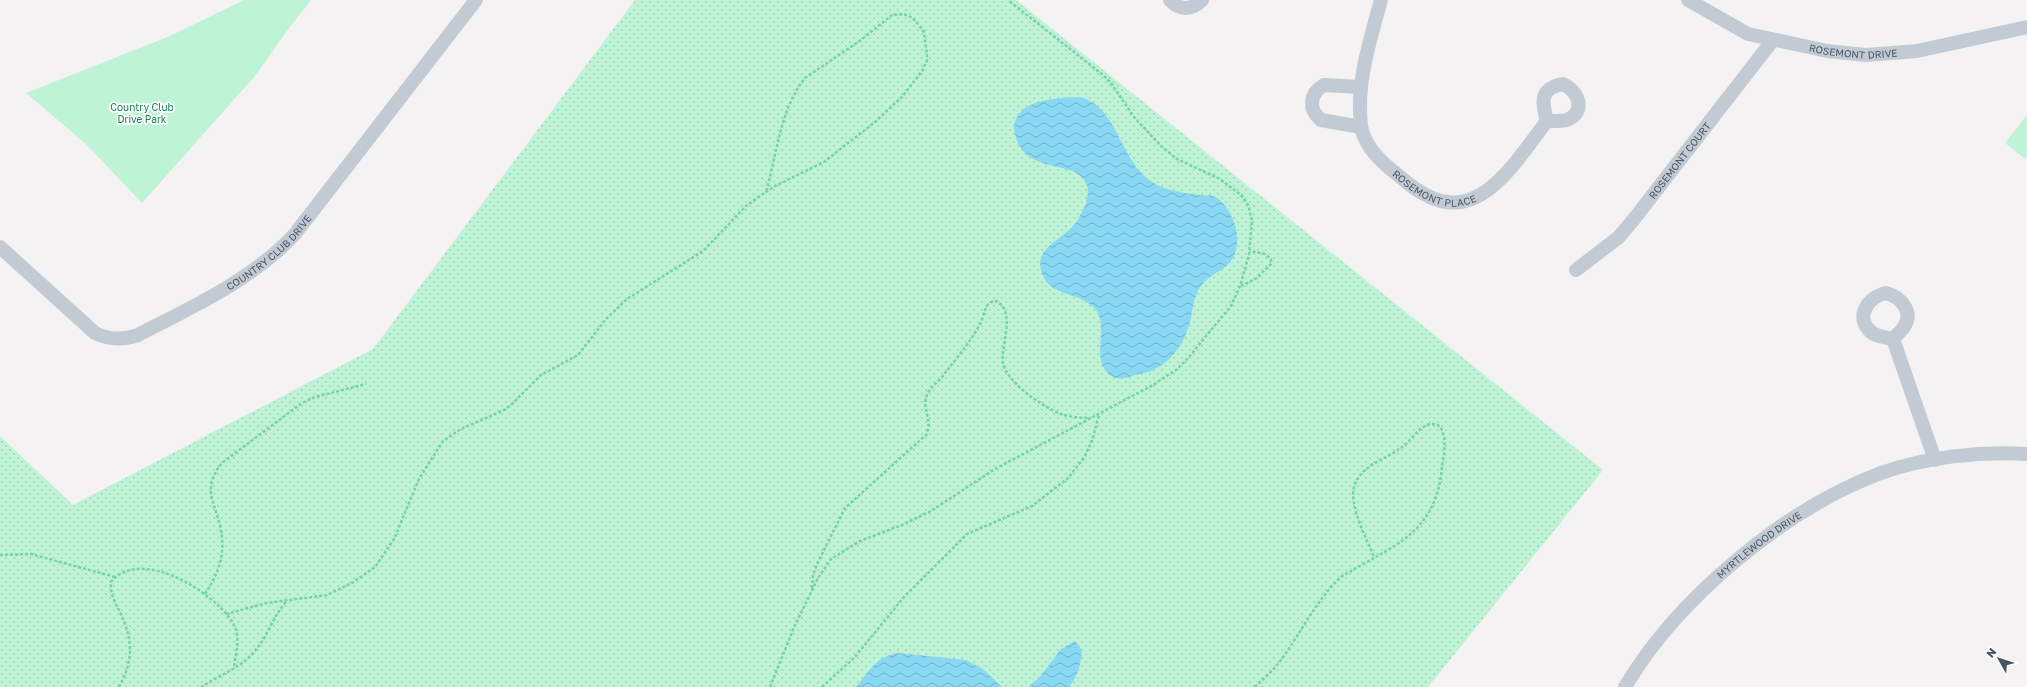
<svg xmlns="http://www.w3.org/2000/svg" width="2027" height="687" font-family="'Golos Text',sans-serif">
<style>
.grass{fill:url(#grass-dots)}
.green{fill:#bff3d5}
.water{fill:url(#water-waves)}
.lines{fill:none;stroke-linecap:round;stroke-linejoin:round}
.path{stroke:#73d4a9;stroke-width:2.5;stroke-dasharray:3 2;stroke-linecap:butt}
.minor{stroke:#c2cbd4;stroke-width:14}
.labels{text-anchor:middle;stroke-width:3.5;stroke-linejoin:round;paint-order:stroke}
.street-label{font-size:10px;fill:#485461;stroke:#fff}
.park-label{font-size:10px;fill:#108450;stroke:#fff}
</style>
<defs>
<pattern id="grass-dots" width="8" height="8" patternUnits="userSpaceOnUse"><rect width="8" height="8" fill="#bff3d5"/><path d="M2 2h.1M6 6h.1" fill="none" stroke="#a6d2b9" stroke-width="1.8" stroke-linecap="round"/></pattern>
<pattern id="water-waves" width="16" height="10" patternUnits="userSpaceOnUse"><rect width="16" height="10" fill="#89d8f3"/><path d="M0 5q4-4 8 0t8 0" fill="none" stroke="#72b2c8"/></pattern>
</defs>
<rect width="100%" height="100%" fill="#f4f2f2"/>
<path class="grass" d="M635 0H1016L1603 470 1428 687H0V436L73 505 373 349Z"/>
<path class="green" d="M244 0H311L289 28 255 76 142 203 86 144 26 93 170 36Z
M2027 115V155L2025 159 2005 143Z"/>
<path class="water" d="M1080 97C1118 107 1120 161 1151 181 1164 191 1184 193 1200 195 1204 195 1209 195 1213 196 1229 203 1239 228 1237 244 1234 272 1211 269 1199 289 1194 298 1193 307 1191 317 1187 338 1175 359 1155 369 1149 373 1142 373 1135 375 1126 378 1119 381 1110 375 1090 360 1109 328 1096 310 1082 292 1052 297 1043 276 1032 250 1056 243 1070 229 1078 222 1082 212 1086 203 1087 197 1089 192 1087 186 1080 157 1025 178 1015 134 1013 127 1014 120 1019 114 1031 98 1062 98 1080 97Z
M1075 641 1082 650C1081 664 1078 676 1069 687H1028L1039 678 1061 649Z
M898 653 966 660 983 669 1002 687H856C870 671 876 656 898 653Z"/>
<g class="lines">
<path class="path" d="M1241 286 1257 278 1271 264V259L1265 254 1250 251
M0 555 31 554 115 577
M812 588 813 575 817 564 845 508 926 435C934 418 919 407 929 391 932 386 938 382 942 377 955 360 970 343 980 324 985 316 983 302 996 301 1017 312 1000 346 1003 364 1008 383 1043 407 1061 414 1070 417 1081 418 1091 418
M205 594C216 577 224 560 222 539 220 506 198 493 222 463L302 403 315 397 366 384
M226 614 267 603 327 595 352 583 375 567 394 539 419 479 443 441 461 429 504 410 511 405 541 375 578 355 606 319 627 299 703 251 746 206 760 196 775 186 824 162 875 122 902 97 922 71 927 61V55L924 32 913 18 904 14 892 15 861 40 805 78C780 109 777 154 766 192
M119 687C134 659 133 640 120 612 115 603 110 593 111 582 141 545 219 594 235 627 240 639 236 654 234 666
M201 687C218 676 245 666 257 648 269 634 274 614 287 601
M770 687 795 625 818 578 831 559 860 541 902 525 931 511 995 469 1153 385 1176 370 1188 358 1231 306 1240 286 1249 255 1252 220 1248 205 1241 195 1220 179 1177 159 1161 146 1134 117 1111 83 1103 75 1008 0
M822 687 854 658 904 597 967 534 1032 506 1067 479 1084 458 1092 441 1099 415
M1255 687C1262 680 1271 673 1277 665 1300 636 1314 602 1341 577 1393 545 1436 535 1442 467 1444 455 1447 439 1441 428 1437 424 1433 423 1427 425 1417 429 1411 441 1402 447 1386 460 1361 464 1354 487 1349 505 1367 540 1374 557"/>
<g class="minor">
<path d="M1170 0C1180 11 1192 10 1202 0"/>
<path id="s1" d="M1381 0C1370 41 1356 82 1361 125 1363 146 1382 163 1398 175 1407 183 1417 191 1428 196 1482 224 1519 156 1547 121"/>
<path id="s2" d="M1688 0 1748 34 1827 51 1866 55 1917 51 2027 27"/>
<path d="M1562 84C1577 89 1587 110 1569 119 1563 122 1554 121 1547 121 1542 102 1539 89 1562 84Z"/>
<path d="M1360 87 1324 85C1309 94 1308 109 1321 120L1361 127"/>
<path id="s3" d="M0 247 95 333C110 340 122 340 138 335 192 307 252 280 294 235L476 0"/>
<path id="s4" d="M1576 270 1619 237 1634 219 1773 40"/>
<path d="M1886 293C1901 297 1914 312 1904 327 1901 332 1896 335 1893 339 1885 337 1877 337 1871 332 1854 317 1868 297 1886 293Z"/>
<path d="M1893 339 1935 460"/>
<path id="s5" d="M1625 687C1677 599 1784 509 1881 473 1926 457 1980 451 2027 454"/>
</g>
</g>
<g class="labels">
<g class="street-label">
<text dy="4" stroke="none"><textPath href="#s2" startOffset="176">ROSEMONT DRIVE</textPath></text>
<text dy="4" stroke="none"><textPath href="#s4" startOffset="152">ROSEMONT COURT</textPath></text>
<text dy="4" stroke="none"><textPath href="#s1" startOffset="232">ROSEMONT PLACE</textPath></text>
<text dy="4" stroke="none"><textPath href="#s3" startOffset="328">COUNTRY CLUB DRIVE</textPath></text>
<text dy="4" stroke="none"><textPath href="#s5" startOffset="197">MYRTLEWOOD DRIVE</textPath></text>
</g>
<g class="park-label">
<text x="142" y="111">Country Club<tspan x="142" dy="12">Drive Park</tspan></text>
</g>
</g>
<g transform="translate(1999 659) rotate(309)" stroke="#ffffff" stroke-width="3" paint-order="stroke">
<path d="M0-3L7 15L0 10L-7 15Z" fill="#485461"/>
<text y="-6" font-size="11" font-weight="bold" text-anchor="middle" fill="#485461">N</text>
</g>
</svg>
